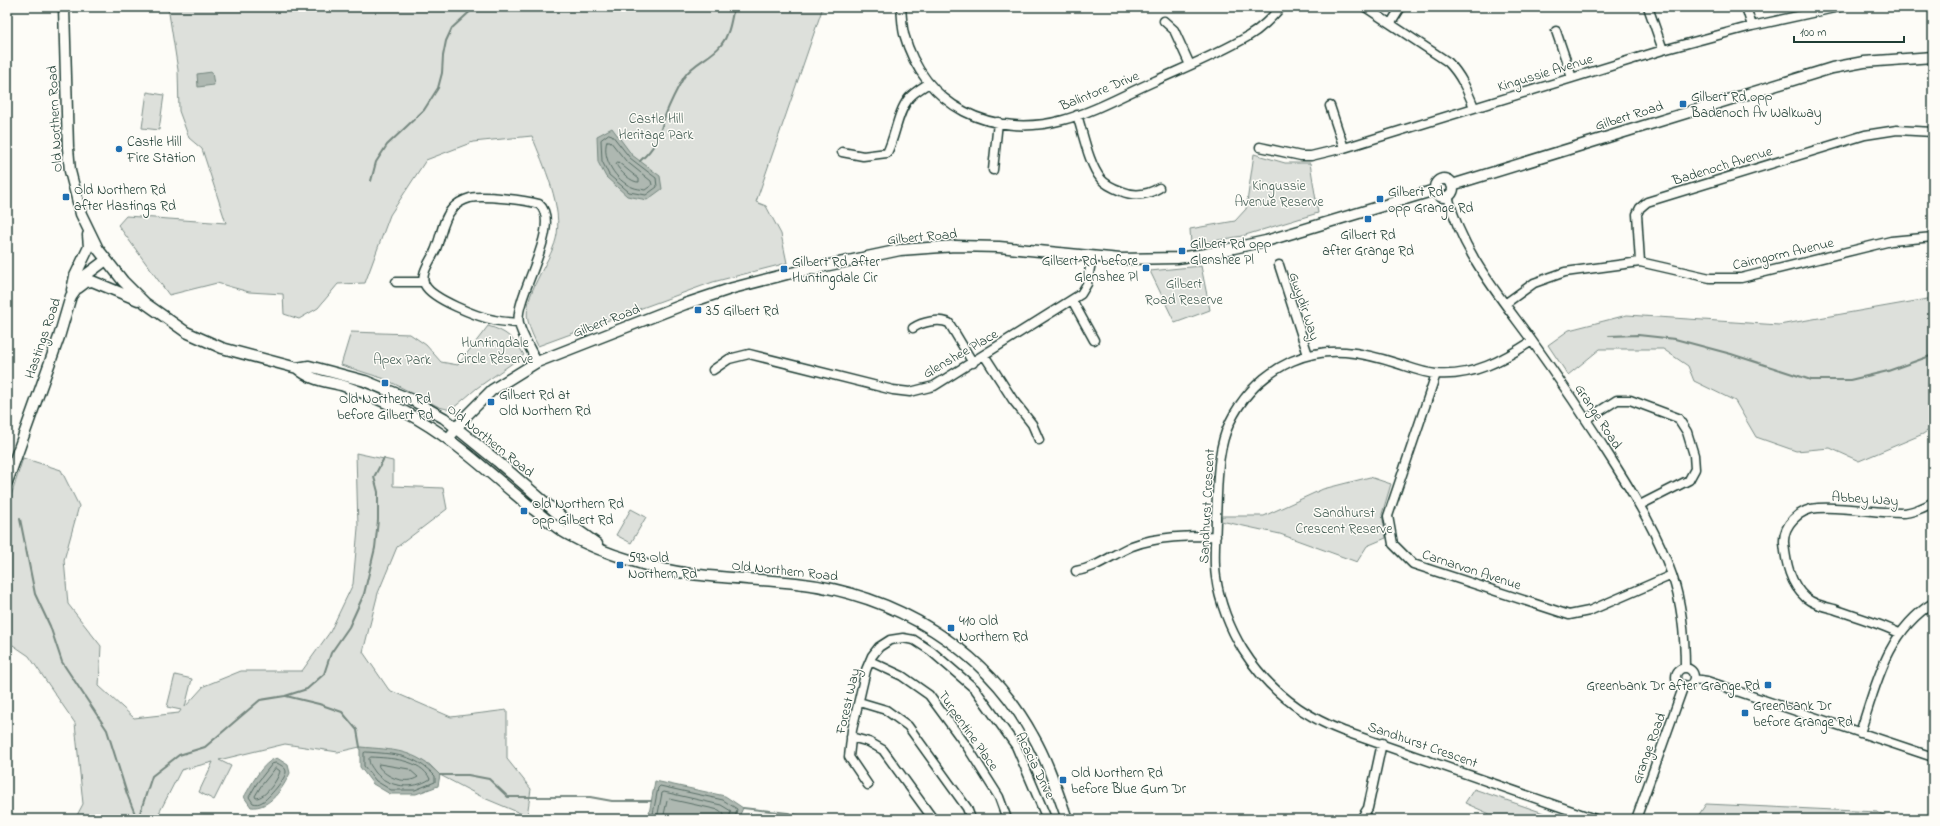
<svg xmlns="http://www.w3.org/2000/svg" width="1940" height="826" font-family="'Indie Flower',sans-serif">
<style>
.green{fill:#dde0db;stroke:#7e8e88}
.water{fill:#aeb8b1;stroke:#75877f}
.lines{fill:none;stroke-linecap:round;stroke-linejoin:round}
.shore{stroke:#586e66;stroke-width:1}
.stream{stroke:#75877f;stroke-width:2}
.minor-casing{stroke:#1f3d34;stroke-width:11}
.major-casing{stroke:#1f3d34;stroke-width:13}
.minor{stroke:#fdfcf7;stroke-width:8}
.major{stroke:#fdfcf7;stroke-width:10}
.poi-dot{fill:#1f6fb2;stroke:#fdfcf7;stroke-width:1.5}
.labels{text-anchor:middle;stroke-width:3;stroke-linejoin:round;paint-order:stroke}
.street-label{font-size:14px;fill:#1f3d34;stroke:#fdfcf7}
.poi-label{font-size:14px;fill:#1f3d34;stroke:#fdfcf7;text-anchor:start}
.park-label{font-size:14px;fill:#455e55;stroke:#fdfcf7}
</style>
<rect width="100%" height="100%" fill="#fdfcf7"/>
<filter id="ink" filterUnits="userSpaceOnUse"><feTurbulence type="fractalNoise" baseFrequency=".025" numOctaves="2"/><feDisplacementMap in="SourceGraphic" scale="8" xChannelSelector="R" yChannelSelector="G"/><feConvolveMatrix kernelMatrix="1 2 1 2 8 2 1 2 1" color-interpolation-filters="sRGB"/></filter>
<g filter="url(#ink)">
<path class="green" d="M168 7H823L756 202 766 206 781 234 787 263 713 282 538 346C534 338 530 330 528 321 522 295 550 263 556 239 564 208 543 164 532 136L473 142 426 160 390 215 365 283 338 284 318 308 299 319 284 314 283 294 249 292 217 283 169 295 118 225 126 216 226 223 202 149 189 138 179 111 178 70Z
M147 92 164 95 159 130 142 128Z
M1254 154 1285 163H1310L1318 213 1242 236 1191 245 1190 229 1235 221 1246 209Z
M1201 266 1210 310 1175 323 1150 271Z
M1933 298V427L1923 434 1859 461 1830 448 1796 451 1756 437 1735 401 1694 381 1688 366 1663 349H1600L1568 375 1548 345 1569 330 1627 315 1779 325Z
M488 326C506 331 515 339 524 355L477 388 451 410 439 407 385 379 341 365 351 332 410 334 426 345 441 362 458 365Z
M356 453 393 461V486L443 488 447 509 397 547 378 593 363 652 389 690 451 717 507 710V759L531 789 527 816 484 798 440 775 429 764 360 747 338 752 285 744 219 760 231 766 214 800 199 792 213 762 181 770 156 819H75L83 804 75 723 29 656 7 641V509L23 458 61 470 79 506 64 560 68 604 101 646 99 686 134 718 179 713 181 710 167 707 175 675 192 679 185 707 204 686 241 671H302L330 632 353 584 358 528Z
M1370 477 1391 484 1382 514 1386 538 1367 546 1357 562 1280 534 1221 521 1222 516H1264L1323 489Z
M631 509 646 517 631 543 616 535Z
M1474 789 1561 819H1501L1465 803Z
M1706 804 1877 812 1892 819H1696Z"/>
<path class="water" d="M212 72 214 85 198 87 197 74Z
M612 128 632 155 660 176 662 189 647 200 627 196 606 177 598 162 597 136Z
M360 747C395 750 414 749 440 775L438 786 416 794H390L373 784 360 767Z
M277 758 288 765 290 773C283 788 270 809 251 807L244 797C252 784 262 762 277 758Z
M655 781 725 796 743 808 738 819H648Z"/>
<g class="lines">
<path class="shore" d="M609 134 612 135 630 158 656 178 657 187 646 195 629 192 609 175 602 161 601 140Z
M607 141H610L626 161 651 181 652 185 645 190C641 189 636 189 632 187 616 181 601 158 607 141Z
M618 162 639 179V182C632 183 619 171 616 164Z
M366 752C395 754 414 754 435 776V782L415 790H391L376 781 364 766V753Z
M371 757C389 758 421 759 430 779 414 790 388 788 375 772 372 767 369 765 369 759Z
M277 763C280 765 286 767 286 772 286 778 268 799 262 802 259 804 256 804 253 803L249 797 257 783 272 764Z
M379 764 409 769 418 777C406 785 387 778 379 767Z
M276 768 280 771C278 780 265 798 256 798L255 796 261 786Z
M652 819 658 788 660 786 723 800 737 809 735 819
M657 819 662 793 664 792 721 805 731 811 729 819
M663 819 667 801 669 799 719 810 724 814 723 819"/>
<path class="stream" d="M640 161C657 146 659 136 665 116 670 103 677 89 684 77 694 62 711 58 721 45 730 34 731 20 734 7
M371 181 376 162 387 145 424 110 438 88 442 73 443 56 446 41 452 28 475 7
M1609 336 1638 335 1675 339 1731 354 1811 380H1850L1888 371 1933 355
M20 519 35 594 50 626 62 662 107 730 127 794 137 819
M286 696 319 704 342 712 357 730 360 747
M440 775H468L489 779 508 797H590L612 801H651
M743 808 788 813 811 819
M138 819 152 776 179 755 205 747 260 700 285 696 307 689 324 674 331 653 349 627 364 594 375 548 378 520V492L374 477 384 458"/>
<g class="minor-casing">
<path id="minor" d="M901 7C902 16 902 26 904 34 924 107 992 139 1063 120 1094 112 1125 94 1155 81 1186 67 1218 54 1247 37 1261 29 1271 18 1281 7
M1365 7 1448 62C1461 75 1467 90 1474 107
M1648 7 1663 50
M1746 7 1752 26
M1164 21 1174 30 1190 65
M1391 23 1401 7
M1556 31 1572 78
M1330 106 1344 148
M1077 115C1083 133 1089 165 1101 179 1106 185 1113 188 1121 191 1135 197 1147 195 1159 188
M1260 147 1301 156H1311L1344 148 1663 50 1752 26 1839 7
M842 152 863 156 887 153C896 135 897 113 909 98 914 92 923 87 929 83
M993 170 998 122
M1448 196C1460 248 1496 292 1527 334 1558 377 1587 420 1615 465 1637 500 1658 535 1672 575 1682 604 1685 637 1685 668
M1640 262 1637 214 1640 208 1647 202 1865 135 1897 130 1933 132
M1279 265 1308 355
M396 282H424
M1072 300 1094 340
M1505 304 1534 283 1565 272 1640 262 1710 278H1741L1891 241 1933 237
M518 323C510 322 502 322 494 320 478 317 432 299 425 285 419 275 431 260 435 251 441 238 442 220 452 209 456 204 463 200 470 198 483 195 526 200 539 204 564 225 513 298 519 323 521 335 532 351 537 362
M913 328C922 322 939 318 949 323L973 363
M1532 341C1503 360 1473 377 1436 374 1424 373 1411 368 1399 364 1362 352 1328 345 1292 361 1264 374 1243 395 1230 422 1216 451 1218 486 1216 517 1216 537 1213 557 1216 577 1219 601 1230 629 1243 650 1267 688 1301 715 1343 731L1595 819
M984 355 1013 400 1032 424 1039 440
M713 370 729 359 749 354 893 390 910 392 934 386 1081 294 1087 284 1092 257
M1436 374 1388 516 1393 544 1413 564 1569 615 1589 611 1672 575
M1587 419 1617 400H1630L1678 418 1687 432 1694 455 1695 469 1689 480 1640 505
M1076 571C1097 568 1113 554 1132 546 1158 536 1189 536 1216 536
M1899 633C1879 623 1856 617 1834 609 1825 607 1813 604 1806 598 1790 584 1786 563 1784 543 1783 525 1799 509 1818 508 1846 506 1874 513 1902 513 1911 513 1926 507 1933 502
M870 661 902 676 929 695 968 748 999 797 1007 819
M1676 677a9 9 0 1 1 18 0a9 9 0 1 1-18 0Z
M1694 679 1707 681 1933 757
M859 702 886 710 908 726 967 808 971 819
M1860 733C1876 685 1887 631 1933 603
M851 737 869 742 883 750 933 819
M868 785 849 757 852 730 866 670 872 656 879 647 890 640 903 638 914 640 931 651 975 689 1016 746 1047 819
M1361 819 1368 808 1382 743
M1636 819 1684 685"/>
</g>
<g class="major-casing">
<path id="major" d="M64 7 68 148 70 171 81 214 98 249 123 281 145 303 186 332 222 348 297 368 309 366 365 381 412 400 444 418 497 461 572 526 597 544
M1435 188a9 9 0 1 1 18 0a9 9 0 1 1-18 0Z
M1452 185 1832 68 1864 62 1933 57
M78 288 86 282 92 281 138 300
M72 290 75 276 89 247 88 235
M297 368C312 381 326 381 344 386 365 393 386 402 405 412 453 437 491 475 533 509 544 517 555 527 567 534 588 546 610 554 633 561 686 579 742 577 796 583 895 594 985 648 1033 736 1048 762 1057 791 1067 819
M448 439 467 415 492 390 537 362 685 304 733 288 787 274 900 250 955 246 999 247 1120 259 1177 258 1206 254 1266 241 1435 190
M7 482 59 337 71 296 86 275 106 260"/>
</g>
<use href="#minor" class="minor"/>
<use href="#major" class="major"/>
</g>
</g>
<g class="poi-dot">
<rect x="1679" y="100" width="8" height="8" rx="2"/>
<circle cx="119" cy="149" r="4"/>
<rect x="62" y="193" width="8" height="8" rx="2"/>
<rect x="1376" y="195" width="8" height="8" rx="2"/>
<rect x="1364" y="215" width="8" height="8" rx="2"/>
<rect x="1178" y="247" width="8" height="8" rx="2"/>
<rect x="1142" y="264" width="8" height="8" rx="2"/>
<rect x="780" y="265" width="8" height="8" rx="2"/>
<rect x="694" y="306" width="8" height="8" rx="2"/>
<rect x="381" y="379" width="8" height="8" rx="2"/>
<rect x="487" y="398" width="8" height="8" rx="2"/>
<rect x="520" y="507" width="8" height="8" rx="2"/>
<rect x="616" y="561" width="8" height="8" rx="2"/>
<rect x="947" y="624" width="8" height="8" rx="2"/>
<rect x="1764" y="681" width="8" height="8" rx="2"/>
<rect x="1741" y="709" width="8" height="8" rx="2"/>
<rect x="1059" y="776" width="8" height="8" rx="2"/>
</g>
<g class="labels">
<g class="street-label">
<text transform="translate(1545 72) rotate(-17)" y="5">Kingussie Avenue</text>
<text transform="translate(1099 90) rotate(-22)" y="5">Balintore Drive</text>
<text transform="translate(1629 115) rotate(-17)" y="5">Gilbert Road</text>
<text transform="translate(54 119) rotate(-93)" y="5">Old Northern Road</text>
<text transform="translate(1722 165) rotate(-17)" y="5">Badenoch Avenue</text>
<text transform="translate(922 236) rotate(-5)" y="5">Gilbert Road</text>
<text transform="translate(1783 253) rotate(-13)" y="5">Cairngorm Avenue</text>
<text transform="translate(1305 306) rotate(72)" y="5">Gwydir Way</text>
<text transform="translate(606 320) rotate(-21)" y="5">Gilbert Road</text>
<text transform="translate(42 338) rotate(-71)" y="5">Hastings Road</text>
<text transform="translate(960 353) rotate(-30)" y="5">Glenshee Place</text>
<text transform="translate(1599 416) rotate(57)" y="5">Grange Road</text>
<text transform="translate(491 440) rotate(39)" y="5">Old Northern Road</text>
<text transform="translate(1865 498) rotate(4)" y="5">Abbey Way</text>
<text transform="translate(1206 506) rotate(-87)" y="5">Sandhurst Crescent</text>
<text transform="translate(1472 569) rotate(18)" y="5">Carnarvon Avenue</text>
<text transform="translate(785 570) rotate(6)" y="5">Old Northern Road</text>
<text transform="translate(847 701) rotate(-77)" y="5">Forest Way</text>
<text transform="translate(969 730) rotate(55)" y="5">Turpentine Place</text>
<text transform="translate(1423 744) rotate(19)" y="5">Sandhurst Crescent</text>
<text transform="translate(1648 748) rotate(-70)" y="5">Grange Road</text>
<text transform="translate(1036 765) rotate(64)" y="5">Acacia Drive</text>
</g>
<g class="poi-label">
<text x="1691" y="101">Gilbert Rd opp<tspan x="1691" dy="16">Badenoch Av Walkway</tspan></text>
<text x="127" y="146">Castle Hill<tspan x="127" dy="16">Fire Station</tspan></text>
<text x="74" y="194">Old Northern Rd<tspan x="74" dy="16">after Hastings Rd</tspan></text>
<text x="1388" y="196">Gilbert Rd<tspan x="1388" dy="16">opp Grange Rd</tspan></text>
<text x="1368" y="239" text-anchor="middle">Gilbert Rd<tspan x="1368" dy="16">after Grange Rd</tspan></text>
<text x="1190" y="248">Gilbert Rd opp<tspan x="1190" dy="16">Glenshee Pl</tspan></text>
<text x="1138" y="265" text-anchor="end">Gilbert Rd before<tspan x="1138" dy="16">Glenshee Pl</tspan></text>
<text x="792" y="266">Gilbert Rd after<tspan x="792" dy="16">Huntingdale Cir</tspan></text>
<text x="706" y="315">35 Gilbert Rd</text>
<text x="499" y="399">Gilbert Rd at<tspan x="499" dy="16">Old Northern Rd</tspan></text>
<text x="385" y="403" text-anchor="middle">Old Northern Rd<tspan x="385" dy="16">before Gilbert Rd</tspan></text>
<text x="532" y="508">Old Northern Rd<tspan x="532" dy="16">opp Gilbert Rd</tspan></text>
<text x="628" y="562">593 Old<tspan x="628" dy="16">Northern Rd</tspan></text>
<text x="959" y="625">410 Old<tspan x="959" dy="16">Northern Rd</tspan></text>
<text x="1760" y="690" text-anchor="end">Greenbank Dr after Grange Rd</text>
<text x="1753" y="710">Greenbank Dr<tspan x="1753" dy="16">before Grange Rd</tspan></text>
<text x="1071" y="777">Old Northern Rd<tspan x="1071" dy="16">before Blue Gum Dr</tspan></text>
</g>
<g class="park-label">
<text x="656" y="123">Castle Hill<tspan x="656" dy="16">Heritage Park</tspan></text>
<text x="1279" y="190">Kingussie<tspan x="1279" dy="16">Avenue Reserve</tspan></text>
<text x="1184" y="288">Gilbert<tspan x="1184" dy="16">Road Reserve</tspan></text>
<text x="495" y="347">Huntingdale<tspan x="495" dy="16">Circle Reserve</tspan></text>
<text x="402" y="364">Apex Park</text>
<text x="1344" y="517">Sandhurst<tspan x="1344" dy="16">Crescent Reserve</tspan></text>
</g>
</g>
<rect width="1940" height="826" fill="none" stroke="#fdfcf7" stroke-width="24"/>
<rect x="12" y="12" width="1916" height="802" fill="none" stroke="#1f3d34" stroke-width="1.5" filter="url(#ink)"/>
<path d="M1794 36v6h110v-6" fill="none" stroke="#1f3d34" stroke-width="2"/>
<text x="1800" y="36" font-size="12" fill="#1f3d34" stroke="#fdfcf7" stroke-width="3" paint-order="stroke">100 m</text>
</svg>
